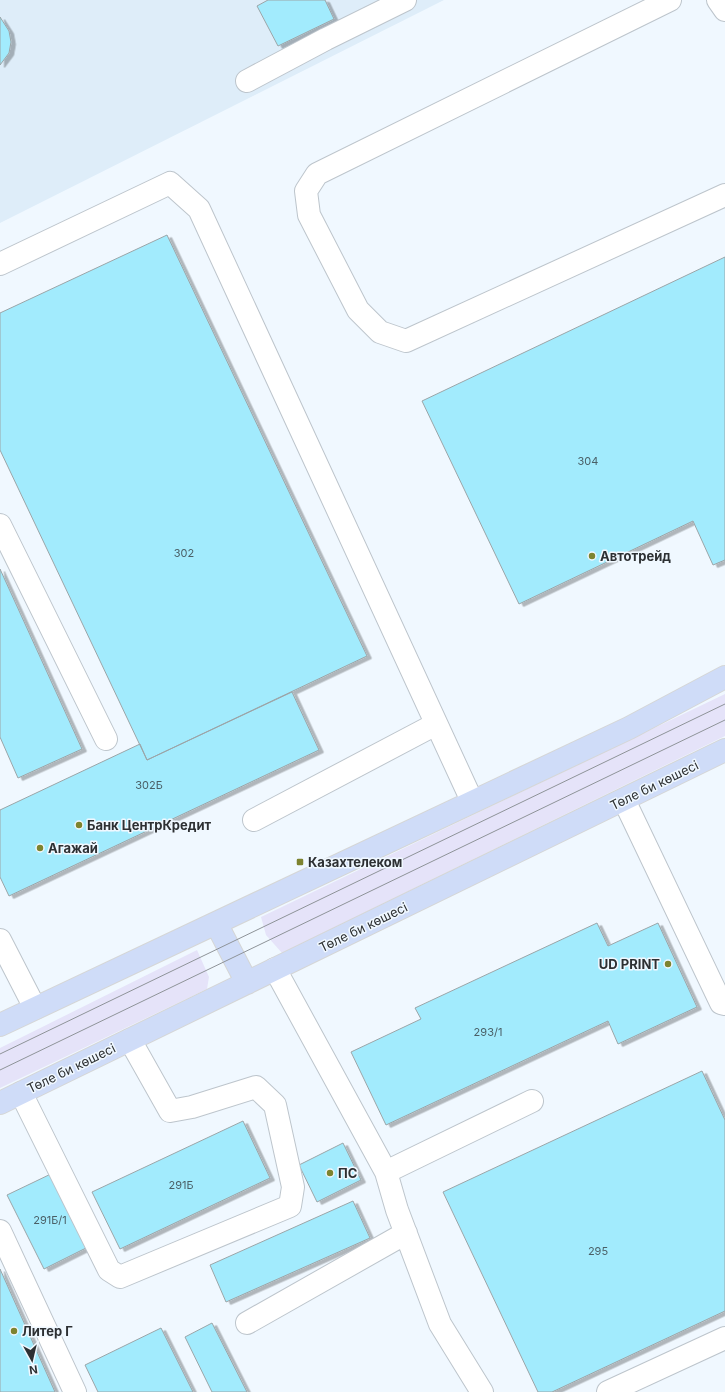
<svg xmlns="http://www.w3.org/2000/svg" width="725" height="1392" font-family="Inter,sans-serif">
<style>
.built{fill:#deedf9}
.green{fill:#e5e3f9}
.building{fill:#a2ebfd;stroke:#9ba5a8;filter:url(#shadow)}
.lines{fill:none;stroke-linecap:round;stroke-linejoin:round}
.minor-casing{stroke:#bdc5cc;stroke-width:24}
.major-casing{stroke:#d5d6d6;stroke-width:24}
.minor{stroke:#fff;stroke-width:22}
.major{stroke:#cfdcf8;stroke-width:22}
.tram{stroke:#8e9398;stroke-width:1}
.poi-dot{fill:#7d832f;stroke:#f0f8ff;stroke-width:1.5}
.labels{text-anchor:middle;stroke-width:3;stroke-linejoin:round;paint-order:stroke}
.number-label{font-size:11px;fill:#4a5f66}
.poi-label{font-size:13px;font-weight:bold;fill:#2d3033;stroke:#f0f8ff;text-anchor:start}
.street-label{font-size:13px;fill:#2d3033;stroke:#f0f8ff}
</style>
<defs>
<filter id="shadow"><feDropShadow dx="4.5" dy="2.5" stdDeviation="0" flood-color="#0004"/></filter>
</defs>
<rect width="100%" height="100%" fill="#f0f8ff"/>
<path class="built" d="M0 0H444L0 223Z"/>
<path class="green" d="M725 694V736L282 953 266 935 261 917Z
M197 950 209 977 207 989 0 1088V1048Z"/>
<path class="building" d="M268 0H325L334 19 278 46 257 6Z
M0 17 9 31 11 42 9 53 0 65Z
M167 235 367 656 147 760 0 450V313Z
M725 257V560L713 565 693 521 519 604 422 401Z
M0 569 82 749 18 778 0 737Z
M292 692 319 750 9 896 0 877V810L140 744 147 760Z
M597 923 608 946 658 923 697 1007 618 1044 608 1021 386 1125 351 1052 421 1019 415 1008Z
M702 1071 725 1120V1311L552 1392H538L443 1192Z
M243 1121 270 1178 120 1249 92 1192Z
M343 1143 361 1180 317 1202 299 1165Z
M55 1172 92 1245 44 1269 7 1195Z
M353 1201 370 1238 226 1302 210 1265Z
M0 1269 55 1392H0Z
M212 1323 247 1392H212L185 1337Z
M161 1328 193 1392H98L85 1365Z"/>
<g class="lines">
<g class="minor-casing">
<path id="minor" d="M670 0 317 174 306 191 309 215 358 310 380 332 406 341 725 195
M718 0 725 10
M247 81 326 39 405 0
M0 264 170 183 199 209 472 801
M0 525 106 739
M624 800 721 1003 725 1004
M254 820 436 724
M0 940 35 1008
M275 969 386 1172 397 1210 440 1324 482 1392
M21 1093 109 1270 120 1277 290 1206 293 1187 275 1105 256 1087 192 1107 170 1111 130 1040
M386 1172 532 1101
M0 1231 75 1392
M247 1323 406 1233
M608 1392 725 1338"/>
</g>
<g class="major-casing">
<path id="major" d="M216 923 247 983
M0 1025 629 728 725 677
M0 1103 725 750"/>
</g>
<use href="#minor" class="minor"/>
<use href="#major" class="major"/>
<path class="tram" d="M0 1054 725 704
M0 1070 725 720"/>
</g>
<g class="poi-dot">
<circle cx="592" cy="556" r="4"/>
<circle cx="79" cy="825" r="4"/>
<circle cx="40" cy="848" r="4"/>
<rect x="296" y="858" width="8" height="8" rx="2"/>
<circle cx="668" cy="964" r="4"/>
<circle cx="330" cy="1173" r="4"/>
<circle cx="14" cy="1331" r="4"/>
</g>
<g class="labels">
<g class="number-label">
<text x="588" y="465">304</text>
<text x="184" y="557">302</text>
<text x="149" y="789">302Б</text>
<text x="488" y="1036">293/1</text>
<text x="181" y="1189">291Б</text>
<text x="50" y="1224">291Б/1</text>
<text x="598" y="1255">295</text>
</g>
<g class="poi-label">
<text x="600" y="561">Автотрейд</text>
<text x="87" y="830">Банк ЦентрКредит</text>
<text x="48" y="853">Агажай</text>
<text x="308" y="867">Казахтелеком</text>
<text x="660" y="969" text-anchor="end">UD PRINT</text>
<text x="338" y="1178">ПС</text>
<text x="22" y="1336">Литер Г</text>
</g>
<g class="street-label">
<text transform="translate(654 785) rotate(-26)" y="5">Төле би көшесі</text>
<text transform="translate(363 927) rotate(-26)" y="5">Төле би көшесі</text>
<text transform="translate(71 1068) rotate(-26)" y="5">Төле би көшесі</text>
</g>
</g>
<g transform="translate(32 1360) rotate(172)" stroke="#f0f8ff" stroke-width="3" paint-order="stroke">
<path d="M0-3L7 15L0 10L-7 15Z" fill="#2d3033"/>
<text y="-6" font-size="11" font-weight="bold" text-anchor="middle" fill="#2d3033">N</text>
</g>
</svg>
